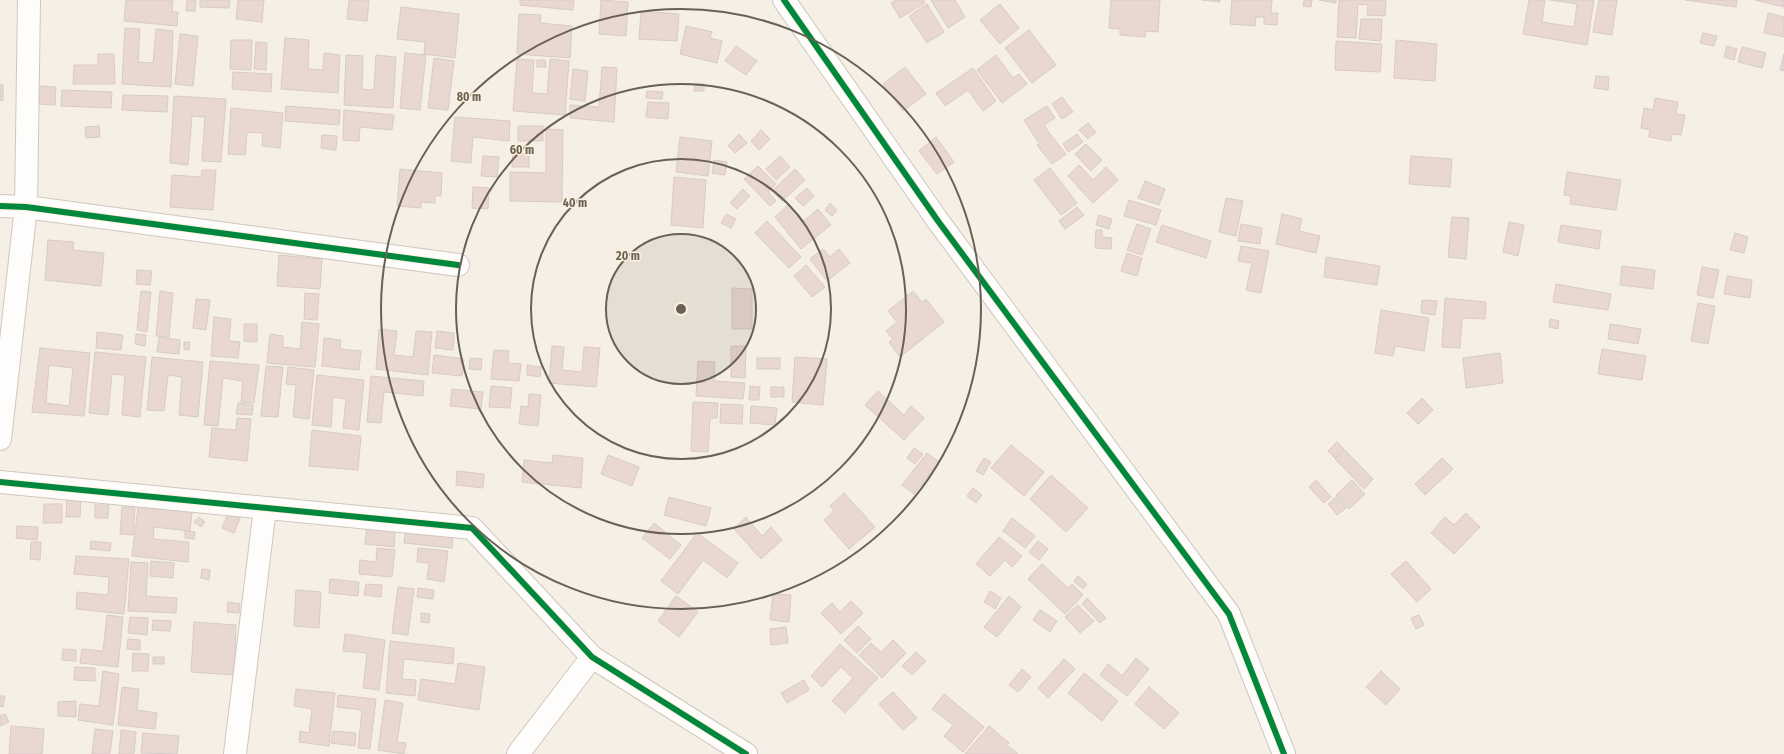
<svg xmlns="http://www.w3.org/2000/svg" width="1784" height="754" font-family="'Fira Sans Condensed',sans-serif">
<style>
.building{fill:#e9d8d2;stroke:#d7cbc6;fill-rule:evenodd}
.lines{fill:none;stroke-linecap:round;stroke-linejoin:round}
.minor-casing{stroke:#cfc7bd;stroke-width:24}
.minor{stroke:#fefdfb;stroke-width:22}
.cycleway-casing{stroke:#fef0dd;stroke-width:8}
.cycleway{stroke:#00873e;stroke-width:6}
.ring{fill:none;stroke:#686155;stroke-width:2}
.centre{fill:#686155;stroke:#fef0dd;stroke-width:2}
.ring-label{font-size:12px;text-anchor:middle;font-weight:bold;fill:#686155;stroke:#fef0dd;stroke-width:3;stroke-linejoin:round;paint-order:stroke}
</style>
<rect width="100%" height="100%" fill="#f6efe5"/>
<path class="building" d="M126 0H173L172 12H178L177 26 124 21Z
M187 0H196L195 11H186Z
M200 0H230L229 8 200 7Z
M238 0H264L262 22 236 19Z
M349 0H369L367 21 347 19Z
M520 0H574L573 10 520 5Z
M601 0 628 2 626 36 599 34Z
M896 0H923L925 3 900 18 891 3Z
M931 0H955L965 17 948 28Z
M1111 0H1160L1158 32 1146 31 1145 37 1120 35V29L1109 28Z
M1202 0H1220V2Z
M1232 0H1272L1271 13H1278L1277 25 1264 24V17H1256L1255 26 1230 24Z
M1304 0H1312L1311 7 1303 6Z
M1319 0H1336V3Z
M1339 0H1386L1385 16 1367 15 1368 5 1358 4 1356 38 1337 37Z
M1529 0H1545L1542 22 1574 27 1577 4 1550 0H1594L1587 45 1523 34Z
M1599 0H1617L1612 35 1593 32Z
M1685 0H1737L1736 7Z
M1755 0H1784V7Z
M927 4 944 32 927 43 909 16Z
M1000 4 1019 28 1000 44 980 20Z
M401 7 459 14 455 58 424 54 425 42 397 39Z
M641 11 679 14 677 41 639 39Z
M1768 13 1784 17V37L1764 33Z
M519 14 541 15 540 23 572 26 570 58 517 54Z
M1361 19H1382L1381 41 1359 39Z
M686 26 712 32 710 38 722 41 717 63 680 54Z
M125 28 140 29 138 62 153 63 156 29 173 31 171 87 122 84Z
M1029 30 1056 65 1032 83 1005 48Z
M1703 33 1717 36 1714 46 1700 43Z
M180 34 198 36 193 86 175 84Z
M285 38 309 40 308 69 323 70 324 53 340 55 338 93 281 89Z
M231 40H252L251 70 230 69Z
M1396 40 1437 44 1435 81 1394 78Z
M1336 41 1382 44 1380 72 1335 70Z
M256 42 267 43 266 70 254 69Z
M736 46 757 61 746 75 725 61Z
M1727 46 1737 49 1734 60 1724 57Z
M1742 47 1766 53 1762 68 1738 62Z
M405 53 426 55 420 110 400 108Z
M98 54H114L115 84H73L74 65H98Z
M1784 54V71L1780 70Z
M346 55 363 56 362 89 374 90 376 55 396 57 393 108 344 105Z
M996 55 1013 78 1019 74 1027 84 1002 103 977 70Z
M434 58 454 61 448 110 428 108Z
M517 59 534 60 532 93 547 94 550 59 569 61 565 115 513 111Z
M537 60H545L546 67H537Z
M602 67 617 68 614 122 570 118V105L599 107Z
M905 67 926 94 903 111 883 84Z
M973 68 996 101 983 111 968 90 945 106 936 93Z
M573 69 588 71 585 101 570 99Z
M233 72 272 74 271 92 232 89Z
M1596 76 1609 77 1608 90 1594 88Z
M695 84H704V91H694Z
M0 85H3V101L0 100Z
M40 86 56 87 55 105 39 104Z
M62 90 112 92 111 108 61 106Z
M647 91 663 92 662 99 646 98Z
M123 95 168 96 167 112 122 110Z
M174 96 226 99 221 162 202 161 205 117 192 116 188 165 170 163Z
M1062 97 1073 112 1062 119 1052 104Z
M1655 98 1678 102 1676 114 1685 115 1681 135 1672 134 1671 141 1649 137 1650 130 1641 128 1644 108 1653 110Z
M648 102 669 103 668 119 646 117Z
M286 106 340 110 339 125 285 121Z
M1047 106 1055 118 1044 125 1050 134 1038 142 1024 120Z
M231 108 283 113 280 148 262 146 263 133 247 132 245 155 228 154Z
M344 110 394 115 392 130 360 127 359 141 343 140Z
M455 117 510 121 509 141 473 137 471 163 451 161Z
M1088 123 1096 132 1088 139 1079 130Z
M99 126 100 137 86 138 85 127Z
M518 126H543V141H518Z
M546 129 563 130 562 202 510 201V172L546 173Z
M761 130 770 139 759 150 751 141Z
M739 134 747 143 735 153 728 146Z
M1077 134 1083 142 1068 152 1063 144Z
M322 135 337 136 336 150 321 148Z
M1051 135 1066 154 1052 164 1037 145Z
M680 137 712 141 708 176 676 172Z
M936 137 954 162 937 174 919 151Z
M1086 144 1102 160 1091 171 1075 154Z
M513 154H529V167H512Z
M483 156 499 157 497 177 481 176Z
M780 156 790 167 776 180 766 169Z
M1411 156 1452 159 1450 187 1409 184Z
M714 160 727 162 725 175 712 173Z
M1079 165 1093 180 1106 167 1118 180 1093 203 1068 176Z
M758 166 776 184 768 192 776 201 770 206 744 179Z
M1050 168 1077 203 1061 215 1034 180Z
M400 169 442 173 441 196H435V203L421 202V208L397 206Z
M795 169 805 180 782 201 772 191Z
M202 170H216L213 210 170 207 172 175 201 177Z
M1567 172 1621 180 1616 210 1570 204 1571 196 1564 195Z
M674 177 706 180 703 228 671 225Z
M1145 181 1165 189 1159 205 1138 198Z
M473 187 489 188 488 209 472 208Z
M807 188 814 196 803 206 795 198Z
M743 189 750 196 737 209 730 203Z
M1226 198 1243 201 1236 236 1219 232Z
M1129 200 1161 210 1156 225 1124 216Z
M830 203 837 210 832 216 825 210Z
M789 204 804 221 818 209 831 225 801 249 775 217Z
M1077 207 1084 215 1065 229 1059 221Z
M726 214 736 219 731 228 721 223Z
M1282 214 1302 219 1299 231 1320 236 1316 253 1276 244Z
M1099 215 1112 219 1109 229 1096 225Z
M1452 217 1469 218 1466 259 1448 257Z
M767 221 801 257 789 268 755 233Z
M1509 222 1524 225 1518 256 1503 252Z
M1137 224 1151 229 1142 255 1127 250Z
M1241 224 1262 228 1260 244 1238 241Z
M1162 225 1211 241 1206 258 1156 242Z
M1561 225 1601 231 1599 249 1558 242Z
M1096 230H1102V237L1112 238 1111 249 1095 248Z
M1735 233 1748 237 1744 253 1730 250Z
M48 240 74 242 73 250 104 253 101 286 45 280Z
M1241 246 1269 251 1261 293 1246 290 1252 263 1238 261Z
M823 249 830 257 839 249 850 263 827 281 810 259Z
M1127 253 1142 258 1137 276 1121 271Z
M279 255 322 259 320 289 277 286Z
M1326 257 1380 266 1377 285 1324 277Z
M806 265 825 287 812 297 794 276Z
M1622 266 1655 270 1653 289 1620 285Z
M1702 267 1719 270 1713 298 1697 295Z
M137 270 152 271 150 285 136 284Z
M1727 276 1752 280 1750 298 1724 294Z
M1556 284 1611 294 1608 310 1553 302Z
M732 288 752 289V329H732Z
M141 291 151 292 147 332 137 330Z
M160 291 173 293 169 337 156 336Z
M913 291 922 302 926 299 944 322 900 357 889 342 893 339 886 331 897 322 888 311Z
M305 293 319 294 317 320 304 319Z
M1445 298 1486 302 1485 319 1462 318 1460 348 1442 347Z
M196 299 210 300 206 330 193 328Z
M1422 300 1437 301 1435 315 1421 313Z
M1698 303 1715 306 1708 344 1691 341Z
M1381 310 1429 318 1424 351 1395 346 1393 356 1375 353Z
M214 317 231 319 229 341 240 342 238 358 211 356Z
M1550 319 1559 321 1558 329 1549 327Z
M302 322 319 324 315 367 267 363 270 334 283 336V347L300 349Z
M244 324H257V342L244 341Z
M1610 324 1641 329 1638 344 1608 339Z
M379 329 397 331 394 355 413 357 416 331 432 332 428 375 376 369Z
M437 331 454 333 453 350 435 348Z
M97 332 123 335 121 350 96 348Z
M136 334 146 335 145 346 135 344Z
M159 337 180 340 179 354 157 352Z
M324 338 341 340 340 349 361 351 359 370 322 366Z
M184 342H190L189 350 184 349Z
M552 346 564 347 562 370 582 372 584 347 600 348 596 387 549 383Z
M731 346H746L745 378 731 377Z
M40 348 90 353 84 416 32 412ZM49 365 73 368 69 406 46 403Z
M1602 349 1646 356 1642 380 1598 374Z
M494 350 509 351 508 363 521 364 519 381 491 379Z
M95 352 146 357 140 417 122 415 125 375 112 374 108 415 89 413Z
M1500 353 1503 383 1466 388 1463 358Z
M434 355 464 359 462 376 432 373Z
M152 357 203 362 198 417 179 415 182 377 168 375 164 411 147 410Z
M795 357 827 359 823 405 792 402Z
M470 358 482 359 481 370 469 369Z
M757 358H780V369H757Z
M210 361 259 365 254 403 241 402 243 381 223 378 218 426 204 425Z
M698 361 715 362 714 381 745 383 743 399 696 396Z
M527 365 541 367 540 377 527 375Z
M266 366 283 367 278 417 261 416Z
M288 367 314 370 309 419 293 417 296 385 286 384Z
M317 375 364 380 359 430 343 428 346 399 333 397 331 427 312 425Z
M371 376 424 381 423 396 384 392 381 423 367 422Z
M491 386 512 388 510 408 489 407Z
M750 386 760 387 759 400H749Z
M771 387H784V397H771Z
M452 389 483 392 481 409 450 406Z
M878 391 904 415 911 406 924 418 904 440 865 405Z
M529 394 541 395 538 426 519 424 521 406 528 407Z
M1422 398 1433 410 1418 424 1407 413Z
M693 402 718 403 717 418H710L708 452 691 451Z
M238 403 253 405 252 415 236 414Z
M721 404 743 405 742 424 720 423Z
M751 406 777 408 775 425 750 423Z
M237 418 251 419 247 461 209 457 212 428 236 430Z
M312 430 361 436 358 470 309 466Z
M1337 442 1344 449 1335 458 1328 451Z
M1011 445 1044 472 1024 496 991 468Z
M914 448 923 454 915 464 907 458Z
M1345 450 1373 479 1364 489 1335 459Z
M927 453 939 462 914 494 902 485Z
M553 455 583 458 581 488 522 482 524 460 552 463Z
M608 455 639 467 632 486 601 474Z
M984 458 991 462 983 475 976 471Z
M1442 458 1453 469 1425 495 1415 484Z
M457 471 484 474 483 488 456 485Z
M1051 475 1088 508 1066 532 1030 499Z
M1316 480 1331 497 1324 503 1309 487Z
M1352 480 1365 494 1349 509 1336 495Z
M973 488 982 495 976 503 967 496Z
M844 493 875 527 849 549 824 520 834 511 830 506Z
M669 497 711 508 706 526 664 515Z
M1336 497 1346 508 1337 515 1328 504Z
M67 499H81L80 517H66Z
M44 504H62V523H43Z
M95 505H109L108 518H95Z
M122 507 135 508 133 535 120 534Z
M138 507 192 512 190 531 154 527 153 539 189 542 188 562 132 556Z
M229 512 241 516 234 533 222 528Z
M1466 513 1480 527 1454 554 1431 533 1445 517 1454 525Z
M199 517 205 522 201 527 194 522Z
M746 517 762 536 771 527 782 540 761 559 734 529Z
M1012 518 1035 536 1025 548 1003 531Z
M654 523 681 545 670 559 642 538Z
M367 524 395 527 394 547 365 544Z
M17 526 38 527 37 540 16 538Z
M406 526 453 532 452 548 404 543Z
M185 531 195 532 194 539 185 538Z
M697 533 738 563 727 578 703 560 678 594 661 581Z
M999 537 1022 556 1012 567 1005 560 990 576 976 564Z
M91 541 111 543 110 551 90 549Z
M1038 541 1048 549 1039 560 1029 552Z
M31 542H41L40 560 30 559Z
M377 548 395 550 392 577 359 574 360 560 376 562Z
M418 548 448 551 444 582 427 579 429 563 417 562Z
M76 556 129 559 124 614 76 609 77 592 108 595 109 577 74 574Z
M151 561 174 563 173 578 150 576Z
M1406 561 1431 589 1417 602 1391 574Z
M131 562 148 563 146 596 177 598 176 613 128 611Z
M1042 564 1068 588 1072 584 1083 595 1065 614 1028 579Z
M202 569 210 570 209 580 201 578Z
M1078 576 1087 584 1083 589 1074 581Z
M330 579 359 582 358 596 329 593Z
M366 584 382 585 381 597 364 595Z
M398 587 414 589 408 635 392 633Z
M418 588 434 590 433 599 417 597Z
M296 590 321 592 319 628 294 626Z
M990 591 1001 598 995 609 984 602Z
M773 594 791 595 789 622 770 620Z
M676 596 698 612 679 637 658 621Z
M1009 596 1021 607 997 637 984 627Z
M1087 598 1106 618 1100 623 1082 604Z
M851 601 863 613 841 634 821 613 832 603 840 612Z
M228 602 240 604 239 613 227 612Z
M1078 605 1094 621 1080 633 1065 617Z
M1040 610 1057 621 1050 632 1033 620Z
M421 613 430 614 429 623 421 622Z
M107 615 123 617 118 667 80 663 82 649 103 651Z
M1419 615 1424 625 1416 629 1411 618Z
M130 617 148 618 147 635 128 633Z
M153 620 171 621 170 631 152 630Z
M194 622 236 625 234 675 191 672Z
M858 626 871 639 857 653 844 640Z
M786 627 788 643 771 645 770 629Z
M345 634 385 640 379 690 363 688 367 653 343 651Z
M128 639 140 640V650L127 649Z
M893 640 906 653 882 678 859 655 871 643 881 652Z
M390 641 454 648 453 664 404 659 402 679 416 680 415 696 386 693Z
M840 644 878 678 845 713 832 701 853 678 841 667 822 687 811 676Z
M63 649 76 650V661L62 660Z
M916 652 926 661 912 675 902 666Z
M133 653 149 654 148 671H132Z
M153 657H164V664H153Z
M1136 658 1149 669 1127 696 1100 675 1108 664 1122 676Z
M1064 659 1075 669 1048 698 1038 688Z
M458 663 485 667 479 710 418 700 421 679 455 684Z
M75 667 95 668V681L74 680Z
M1022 669 1031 677 1018 692 1009 685Z
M103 671 119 674 113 725 78 720 80 704 99 706Z
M1381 671 1400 689 1386 705 1366 687Z
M1084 673 1118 701 1102 721 1068 693Z
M804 680 809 690 787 703 781 693Z
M122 687 139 689 137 710 157 713 155 729 118 725Z
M1149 687 1179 713 1164 729 1135 704Z
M296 689 335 693 329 746 299 742 300 731 309 733 312 709 294 706Z
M893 692 917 718 903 730 879 704Z
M944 694 984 727 963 752 944 736 953 725 932 709Z
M338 695 376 699 370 749 358 748 362 710 337 707Z
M0 696H5L3 707 0 706Z
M385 700 403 703 397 742 406 743 404 754 378 750Z
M76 701V717L58 716V702Z
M5 714 9 722 0 726V716Z
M11 726 44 729 42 754H9Z
M989 726 1009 743 1007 745 1018 754H965Z
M95 729 113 731 110 754H92Z
M121 730 136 732 134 754H119Z
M333 731 356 733 355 746 331 743Z
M143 733 179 736 177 754 141 753Z"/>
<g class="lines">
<g class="minor-casing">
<path id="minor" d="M784 0 938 221 1229 614 1284 754
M0 206 26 207 458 265
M0 439 26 207 29 0
M0 482 472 528 592 657 746 754
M235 754 265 508
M518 754 592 657"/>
</g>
<use href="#minor" class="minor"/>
<g class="cycleway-casing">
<path id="cycleway" d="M784 0 938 221 1229 614 1284 754
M0 206 26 207 458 265
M0 482 472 528 592 657 746 754"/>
</g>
<use href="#cycleway" class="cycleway"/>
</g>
<circle cx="681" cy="309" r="75" fill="#686155" fill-opacity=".12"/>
<g class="ring">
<circle cx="681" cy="309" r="75"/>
<circle cx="681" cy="309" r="150"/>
<circle cx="681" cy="309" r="225"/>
<circle cx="681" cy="309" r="300"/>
</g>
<circle cx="681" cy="309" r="6" class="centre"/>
<g class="ring-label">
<text x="469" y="101">80 m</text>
<text x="522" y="154">60 m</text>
<text x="575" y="207">40 m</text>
<text x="628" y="260">20 m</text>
</g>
</svg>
